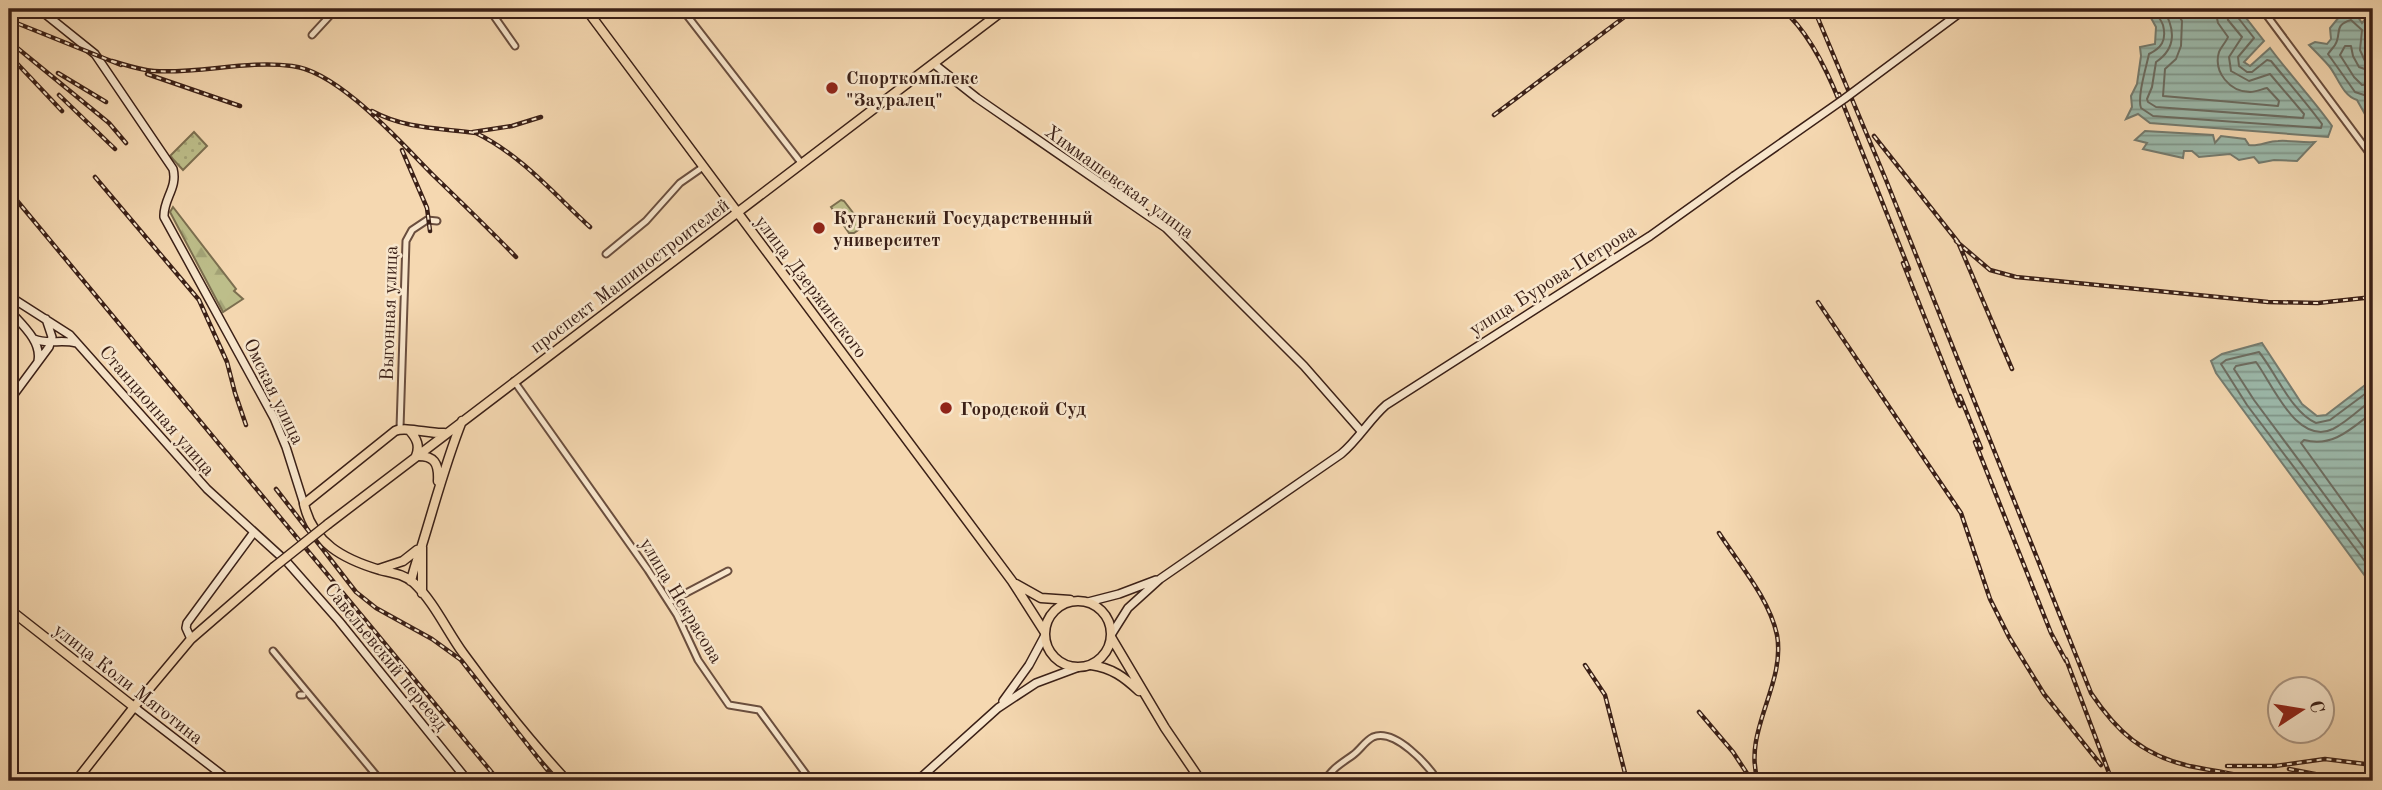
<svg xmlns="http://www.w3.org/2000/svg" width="2382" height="790" font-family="'Old Standard TT',serif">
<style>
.grass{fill:url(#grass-dots);stroke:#7c6f50;stroke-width:2}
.forest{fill:url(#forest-firs);stroke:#7c6f50;stroke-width:2}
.pitch{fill:#bdbe8a;stroke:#7c6f50;stroke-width:2}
.water{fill:url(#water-rules);stroke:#757c70;stroke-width:2}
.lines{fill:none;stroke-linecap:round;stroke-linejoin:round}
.shore{stroke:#6c6d62;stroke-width:2}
.street-casing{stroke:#6a4e3e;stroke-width:9}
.secondary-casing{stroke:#3b2017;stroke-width:10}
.primary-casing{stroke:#3b2017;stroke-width:11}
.street{stroke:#f8e6cc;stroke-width:5}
.secondary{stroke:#f8e6cc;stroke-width:7}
.primary{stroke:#f5d8b1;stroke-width:8}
.rail-casing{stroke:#3b2017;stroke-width:4.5}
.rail{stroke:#f8e6cc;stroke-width:2;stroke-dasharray:5;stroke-linecap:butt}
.secondary-bridge-casing{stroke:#3b2017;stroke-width:10;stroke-linecap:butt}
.primary-bridge-casing{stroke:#3b2017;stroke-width:11;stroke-linecap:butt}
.secondary-bridge{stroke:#f8e6cc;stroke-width:7}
.primary-bridge{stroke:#f5d8b1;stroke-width:8}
.poi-dot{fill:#8f2418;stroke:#f8e6cc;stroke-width:2.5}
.labels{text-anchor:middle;stroke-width:5;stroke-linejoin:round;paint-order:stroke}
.poi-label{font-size:19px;font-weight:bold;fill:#3b2017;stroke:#f8e6cc;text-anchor:start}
.street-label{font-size:19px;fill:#3b2017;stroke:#f8e6cc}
</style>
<defs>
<pattern id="grass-dots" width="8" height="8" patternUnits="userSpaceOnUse" patternTransform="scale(1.75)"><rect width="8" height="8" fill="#bdbe8a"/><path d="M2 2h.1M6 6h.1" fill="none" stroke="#a3a376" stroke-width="1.8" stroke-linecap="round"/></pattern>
<pattern id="forest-firs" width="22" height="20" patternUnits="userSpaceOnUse" patternTransform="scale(1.75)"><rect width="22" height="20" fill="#bdbe8a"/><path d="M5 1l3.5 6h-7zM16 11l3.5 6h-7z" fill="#a3a376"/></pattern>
<pattern id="water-rules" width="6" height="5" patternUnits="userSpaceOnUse" patternTransform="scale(1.75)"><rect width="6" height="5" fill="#9cbaac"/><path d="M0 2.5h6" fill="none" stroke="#80978b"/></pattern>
</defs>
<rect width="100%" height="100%" fill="#f5d8b1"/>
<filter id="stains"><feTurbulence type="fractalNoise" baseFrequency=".00286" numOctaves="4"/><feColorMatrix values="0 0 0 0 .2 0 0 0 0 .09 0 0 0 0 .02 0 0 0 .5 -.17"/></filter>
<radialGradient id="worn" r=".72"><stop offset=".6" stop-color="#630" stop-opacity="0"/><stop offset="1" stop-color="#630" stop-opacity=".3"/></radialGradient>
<path class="grass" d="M194 132 207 146 183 170 170 156Z"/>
<path class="forest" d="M173 207 236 289 234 291 243 299 223 312 170 212Z"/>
<path class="pitch" d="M841 200 844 201 861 223V228L854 233H849L831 207Z"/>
<path class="water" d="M2146 9H2239L2264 41 2244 62 2250 66 2270 48C2290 75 2313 99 2332 126L2328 137 2150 123 2138 114 2126 119 2132 107 2131 96 2137 84 2141 56 2140 47 2155 44 2156 27Z
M2356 9H2373L2367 49 2372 59 2373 89 2366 116 2357 100C2342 95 2338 77 2329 66 2323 59 2316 52 2309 45L2315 42 2327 44 2331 39 2330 28 2339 17 2347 13 2356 14 2362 23 2367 17 2362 10Z
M2145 131 2213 135 2215 143 2221 136 2245 139 2249 145C2258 147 2268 141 2278 141 2290 140 2302 143 2315 142L2297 161 2274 160 2259 163 2254 157 2239 160 2230 154 2199 157 2192 151H2184L2183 158 2143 149 2147 143 2135 140Z
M2262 343 2302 404 2317 416 2326 415 2373 379V580L2365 576 2216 373 2211 361 2222 354Z"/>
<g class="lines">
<path class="shore" d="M2154 9C2156 15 2161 19 2163 25 2167 41 2161 48 2149 54 2146 68 2137 97 2141 108L2153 116 2321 128 2322 124C2306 102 2288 82 2271 61L2267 60 2252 72H2247L2239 66 2238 57 2254 38 2236 15 2234 9
M2163 9C2175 28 2177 48 2156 62L2152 87 2147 99 2148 102 2156 107 2303 118 2304 114 2270 74 2249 81 2231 71 2229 57 2242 37 2228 20 2226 9
M2175 9 2182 21 2181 46 2176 59 2165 69 2163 96 2278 106 2279 101 2267 88C2262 89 2256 92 2250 92 2230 92 2213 72 2219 52 2221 47 2226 42 2228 37L2218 23 2215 9
M2373 63 2365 61 2360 50 2362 30 2351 20C2333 25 2342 34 2335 45 2333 48 2330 51 2328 54L2355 92 2364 95 2373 93
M2373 72 2359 67 2353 56 2351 46H2345L2340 55 2354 77 2362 85 2373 84
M2373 388 2330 420 2316 423C2292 413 2276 373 2259 352L2226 360 2221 364 2247 405 2373 572
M2373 399C2361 408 2347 422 2333 429 2297 446 2273 385 2256 362L2236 366 2234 369 2254 400 2373 560
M2373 412C2352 428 2333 448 2304 440L2301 443 2373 543"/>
<g class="street-casing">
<path id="street" d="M489 9 515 46
M682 9 802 164
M2262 9 2373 158
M312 35 336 9
M606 254 646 221 680 183 703 167
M514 381 648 570 677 615 698 660 729 705 759 710 811 781
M400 428 406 241 412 230 427 220 437 221
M669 602 728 571
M273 651 381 781
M300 695H303
M1325 781C1331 769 1342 763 1353 755 1360 750 1365 741 1373 737 1395 728 1428 765 1438 781"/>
</g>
<g class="secondary-casing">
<path id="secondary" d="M39 9 95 54 173 169C178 188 163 199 164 217L274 418 286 447 304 504
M934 64 977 98 1166 228 1304 366 1361 431
M9 296 70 335 207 489 287 562 339 621 468 781
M9 310C21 324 42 341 38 361
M34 339C47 345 62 339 76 343
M9 401 49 347 52 337 46 319
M1088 602 1119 594 1156 580
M1111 635 1128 608 1160 579 1341 454C1358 440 1369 420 1386 405L1650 236 1734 176
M191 639 186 628 187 623 254 532
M1003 701 1029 665 1044 637
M134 707 230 781
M917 781 998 708 1036 683 1079 667"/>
</g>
<g class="primary-casing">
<path id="primary" d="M586 9 1012 581 1044 631
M410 431C417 439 420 446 416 456
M444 433C430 434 405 426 395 431L304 504C313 543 343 559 380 570 392 573 404 574 414 583 434 602 447 631 463 653 495 697 530 741 567 781
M416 456C434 455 439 463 438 481
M328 524 1005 9
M422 547V593
M379 569 403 561 417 550
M411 581C414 568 418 557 422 545 435 503 446 461 462 421
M1016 584 1041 598 1070 600
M1045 634a33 33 0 1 1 66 0a33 33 0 1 1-66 0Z
M9 609 134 707
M1111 637 1165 728 1201 781
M1091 665C1112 668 1124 677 1139 691
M76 781 134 707 191 639 274 567"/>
</g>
<use href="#street" class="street"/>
<use href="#secondary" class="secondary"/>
<use href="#primary" class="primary"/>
<g class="rail-casing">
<path id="rail" d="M1782 9C1809 32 1827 70 1840 103
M1814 9 1886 180 2091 693C2117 732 2143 755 2189 766 2213 771 2236 773 2259 781
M9 20 121 65
M10 42 109 123 126 143
M9 55 62 111
M112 61C126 65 140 70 154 71 200 74 246 60 292 66 338 71 400 142 433 175 461 202 489 229 516 257
M58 73 106 102
M147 74 240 106
M1839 94 1909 269
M59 95 115 149
M372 111C405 129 440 128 476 133 521 155 554 194 590 227
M1494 115 1635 9
M473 132 512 126 541 117
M1874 136 1958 242 2012 369
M402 150 427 208 430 231
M95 177 199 300 227 362 235 393 246 425
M9 191 499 781
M1956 241 1990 270 2016 277 2268 302 2318 303 2373 297
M1903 263 1960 406
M1818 302 1961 513 1990 599 2009 637 2044 694 2101 765
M1960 396 1981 448
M1975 442 2051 633 2066 661
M276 489 356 592 376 608 432 639 461 660 556 781
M1719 533C1739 564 1769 598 1777 635 1786 685 1742 732 1758 781
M2066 659 2112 781
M1585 665 1605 695 1627 781
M1699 712 1733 752 1752 781
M2227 766H2275L2325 759 2373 765
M2289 769 2320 775 2336 781"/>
</g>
<use href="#rail" class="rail"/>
<g class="secondary-bridge-casing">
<path id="secondary-bridge" d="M1734 176 1844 99 1965 9"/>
</g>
<g class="primary-bridge-casing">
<path id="primary-bridge" d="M274 567 328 524"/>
</g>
<use href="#secondary-bridge" class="secondary-bridge"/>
<use href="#primary-bridge" class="primary-bridge"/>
</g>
<g class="poi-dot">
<circle cx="832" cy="88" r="7"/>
<circle cx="819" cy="228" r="7"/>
<circle cx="946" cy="408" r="7"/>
</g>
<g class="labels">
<g class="poi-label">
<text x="846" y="84">Спорткомплекс<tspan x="846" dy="22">"Зауралец"</tspan></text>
<text x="833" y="224">Курганский Государственный<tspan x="833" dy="22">университет</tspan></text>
<text x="960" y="415">Городской Суд</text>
</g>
<g class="street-label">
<text transform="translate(1120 181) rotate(36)" y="7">Химмашевская улица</text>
<text transform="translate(629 275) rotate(-37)" y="7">проспект Машиностроителей</text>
<text transform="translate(1552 279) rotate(-32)" y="7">улица Бурова-Петрова</text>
<text transform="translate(812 286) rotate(53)" y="7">улица Дзержинского</text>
<text transform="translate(388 313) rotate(-88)" y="7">Выгонная улица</text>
<text transform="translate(275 391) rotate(64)" y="7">Омская улица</text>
<text transform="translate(158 410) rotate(49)" y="7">Станционная улица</text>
<text transform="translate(682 600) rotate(59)" y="7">улица Некрасова</text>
<text transform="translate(387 656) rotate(51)" y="7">Савельевский переезд</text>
<text transform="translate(129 683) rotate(38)" y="7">улица Коли Мяготина</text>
</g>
</g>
<rect width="2382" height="790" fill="none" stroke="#f5d8b1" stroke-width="35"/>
<rect x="10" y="10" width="2361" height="769" fill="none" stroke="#3b2017" stroke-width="3.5"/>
<rect x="18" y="18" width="2347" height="755" fill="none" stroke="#3b2017" stroke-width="2"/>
<g transform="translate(2301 710) rotate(78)"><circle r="33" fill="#f8e6cc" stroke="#ac9784" stroke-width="2"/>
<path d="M0-5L12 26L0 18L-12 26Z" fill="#8f2418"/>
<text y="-10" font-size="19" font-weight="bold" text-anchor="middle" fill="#3b2017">С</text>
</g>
<rect width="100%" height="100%" filter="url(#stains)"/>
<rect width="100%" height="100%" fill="url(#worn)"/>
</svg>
